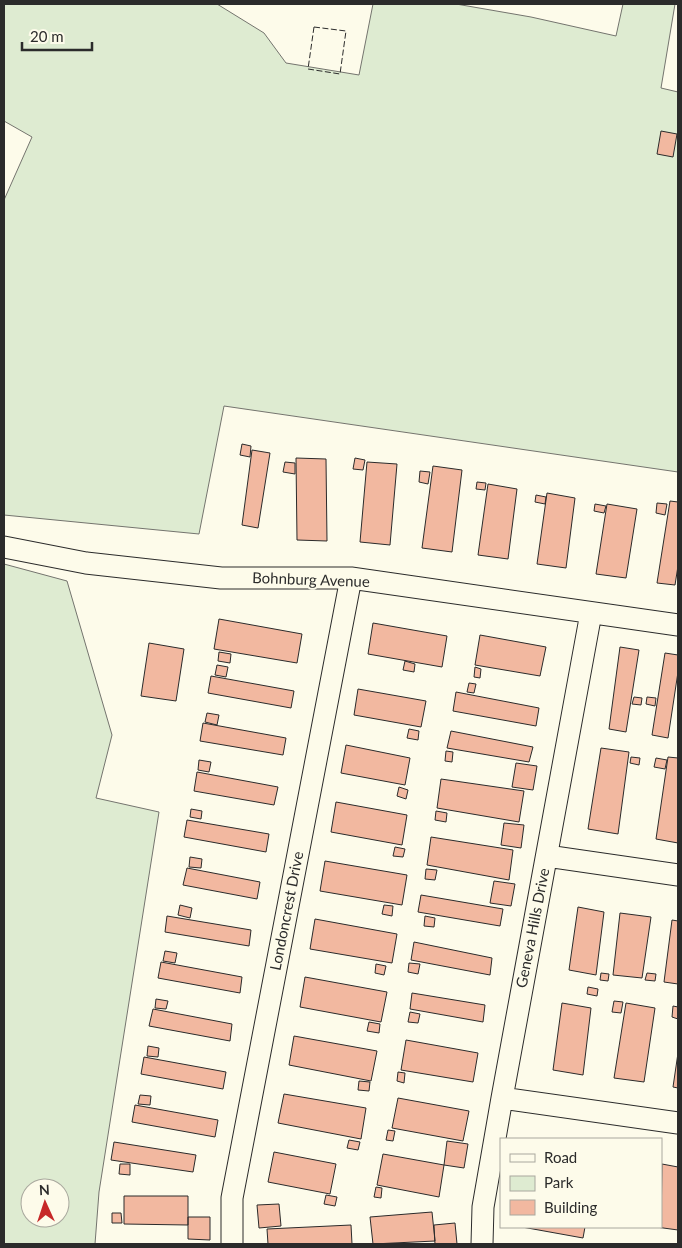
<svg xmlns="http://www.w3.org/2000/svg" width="682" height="1248" font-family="Lato,sans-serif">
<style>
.green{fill:#deebd1;stroke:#74746e;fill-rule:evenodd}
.building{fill:#f2b8a0;stroke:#2b2b2b}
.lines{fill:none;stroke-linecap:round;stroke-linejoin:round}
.minor-casing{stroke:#2b2b2b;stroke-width:23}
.minor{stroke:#fdfbea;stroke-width:21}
.fence{stroke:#2b2b2b;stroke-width:1;stroke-dasharray:6 2.5;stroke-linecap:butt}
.labels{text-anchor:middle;stroke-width:4;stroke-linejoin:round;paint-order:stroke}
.street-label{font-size:15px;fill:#2b2b2b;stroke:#fdfbea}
</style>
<rect width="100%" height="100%" fill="#fdfbea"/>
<path class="green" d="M4 4H217L264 33 286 63 359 75 373 4H456L531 17 616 36 623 4H675L661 88 678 92V472L224 406 199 534 4 515V200L32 137 4 121Z
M4 564 67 581 112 735 96 798 159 812 99 1192 95 1244H4ZM30 1188H60V1218H30Z"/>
<path class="building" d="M661 131 677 134 673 157 657 154Z
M242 444 251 446 250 457 240 455Z
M252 450 270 453 258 528 242 525Z
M296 458 326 459 327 541 297 540Z
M355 458 365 460 363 470 353 469Z
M285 462 295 463V474L283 472Z
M367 462 397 464 390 545 360 542Z
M433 466 462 470 452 552 422 548Z
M420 471 430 472 428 484 419 482Z
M477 482 486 483 485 490 476 489Z
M488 484 517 489 508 559 478 555Z
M547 493 575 498 566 568 537 564Z
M536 495 546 497 545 504 535 502Z
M670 501 678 502V566L675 585 657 583Z
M657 503 667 504 665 515 656 513Z
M595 504 606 506 604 513 594 511Z
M607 504 637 509 626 578 596 574Z
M219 619 302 634 297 663 214 649Z
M373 623 447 636 442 667 368 654Z
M480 635 546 647 540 676 475 665Z
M149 643 184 649 176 701 141 696Z
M620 647 639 650 626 732 609 729Z
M219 652 231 654 230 663 218 661Z
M665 653 678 655V672L668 738 652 735Z
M405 661 415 664 414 672 403 670Z
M217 665 228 667 226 677 215 675Z
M475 667 481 669 480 678 474 677Z
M211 676 294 691 291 708 208 693Z
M469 683 476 684 474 693 467 692Z
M358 689 426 701 421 727 354 715Z
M456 692 539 708 536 726 453 711Z
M634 697 642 698 641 705 632 704Z
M647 697 656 698 655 706 646 704Z
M207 713 219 715 217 725 205 722Z
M203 723 286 738 283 755 200 741Z
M409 729 419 731 418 740 407 738Z
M451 731 533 747 529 762 447 748Z
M346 745 410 758 405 785 341 773Z
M601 748 629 752 618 834 588 829Z
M446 751 453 752 452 762 445 761Z
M631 757 640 758 639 765 630 763Z
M668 757 678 758V843L656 839Z
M656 758 667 760 665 769 654 767Z
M199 760 211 762 209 772 198 770Z
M516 763 537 766 533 790 512 787Z
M197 772 278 787 274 805 194 791Z
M441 779 524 791 519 822 437 808Z
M399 787 408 790 406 799 397 796Z
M336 802 407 815 402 845 331 832Z
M191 809 202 811 201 819 190 817Z
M436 811 447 813 446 822 435 820Z
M187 820 269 834 266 852 184 837Z
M504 823 524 825 521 848 501 845Z
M431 837 513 850 509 880 427 865Z
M395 847 405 849 403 857 393 856Z
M190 857 202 859 201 868 189 867Z
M325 861 407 875 402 905 320 891Z
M187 868 260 882 257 899 183 885Z
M426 869 437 870 435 880 425 879Z
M494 881 515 884 511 906 490 903Z
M421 895 503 909 500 926 418 912Z
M180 905 192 908 190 918 178 915Z
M384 905 393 906 392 916 382 914Z
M578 907 604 912 596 975 569 970Z
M620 913 651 917 642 978 613 975Z
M167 916 251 930 249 946 165 932Z
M425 916 435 918 434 927 424 926Z
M315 919 397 934 392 963 310 949Z
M672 920 678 921V984L664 982Z
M414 942 492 958 490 975 411 960Z
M165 951 177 953 175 963 163 961Z
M161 962 242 977 240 993 158 978Z
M409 963 420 964 418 974 408 972Z
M376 964 386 966 384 975 375 973Z
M601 973 609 974 608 981 600 980Z
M647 973 656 974 655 981 645 980Z
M305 977 387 992 381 1022 300 1007Z
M588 987 598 989 597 996 587 994Z
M412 993 485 1005 483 1022 410 1009Z
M156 999 168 1001 166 1009 155 1008Z
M614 1001 623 1002 621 1013 612 1012Z
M562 1003 591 1008 583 1075 553 1070Z
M626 1003 655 1008 644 1082 614 1078Z
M673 1006 678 1007V1019L672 1017Z
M153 1009 232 1024 230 1041 149 1026Z
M410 1012 420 1014 418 1023 408 1022Z
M369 1022 380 1024 379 1033 367 1031Z
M294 1036 377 1051 371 1081 289 1065Z
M406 1040 478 1053 473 1082 401 1070Z
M148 1046 159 1048 158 1057 147 1056Z
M678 1053V1088L673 1087Z
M144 1057 226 1072 223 1089 141 1074Z
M398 1072 405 1073 404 1083 397 1081Z
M359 1081 370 1082 369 1091 358 1090Z
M284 1094 366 1108 361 1139 278 1123Z
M140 1095 151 1096 150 1105 138 1104Z
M398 1098 469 1111 463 1141 392 1128Z
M135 1105 218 1120 215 1137 132 1122Z
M388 1130 395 1131 393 1141 386 1140Z
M349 1140 360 1142 358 1150 347 1148Z
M447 1141 468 1144 464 1168 444 1165Z
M114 1142 196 1155 193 1172 111 1160Z
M274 1152 336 1164 330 1194 268 1182Z
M383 1154 444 1165 439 1197 377 1185Z
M120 1164H130V1175L119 1174Z
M662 1164 678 1167V1230L656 1227H661Z
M376 1187 382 1188 381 1198 374 1197Z
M326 1195 337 1197 335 1206 324 1204Z
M124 1196H188V1225L124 1224Z
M279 1204 281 1226 259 1228 257 1205Z
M432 1212 435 1241 373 1244 370 1217Z
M112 1213H121L122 1223H112Z
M188 1217H210V1240L188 1239Z
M455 1223 457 1244H435L434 1225Z
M351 1225 352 1244H268L267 1229Z
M522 1227H585L583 1238Z"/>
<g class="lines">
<g class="minor-casing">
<path id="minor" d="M4 547 86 563 221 578H351L678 625
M547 856 678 875
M502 1098 678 1123
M232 1244V1198L351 578
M482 1244 483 1207 502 1098 591 613"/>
</g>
<use href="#minor" class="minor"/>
<path class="fence" d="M314 27 346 31 340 74 308 69Z"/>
</g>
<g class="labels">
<g class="street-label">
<text transform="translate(311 580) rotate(2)" y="5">Bohnburg Avenue</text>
<text transform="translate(287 911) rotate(-79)" y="5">Londoncrest Drive</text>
<text transform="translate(533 928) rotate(-79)" y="5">Geneva Hills Drive</text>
</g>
</g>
<rect width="682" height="1248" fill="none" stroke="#2b2b2b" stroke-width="10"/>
<rect x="500" y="1138" width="162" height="90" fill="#fdfbea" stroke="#a9a89e"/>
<rect x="510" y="1154" width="25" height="8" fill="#fdfbea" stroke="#a9a89e"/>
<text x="544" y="1163" font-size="15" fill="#2b2b2b">Road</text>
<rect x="510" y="1176" width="25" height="15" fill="#deebd1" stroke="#a9a89e"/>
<text x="544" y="1188" font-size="15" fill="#2b2b2b">Park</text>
<rect x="510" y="1200" width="25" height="15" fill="#f2b8a0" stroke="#a9a89e"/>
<text x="544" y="1213" font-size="15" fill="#2b2b2b">Building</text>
<g transform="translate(45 1203) rotate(357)"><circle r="24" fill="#fdfbea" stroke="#a9a89e"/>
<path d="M0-4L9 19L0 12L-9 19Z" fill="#c62828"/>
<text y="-8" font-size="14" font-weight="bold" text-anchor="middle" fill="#2b2b2b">N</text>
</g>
<path d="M22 42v8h70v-8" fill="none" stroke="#2b2b2b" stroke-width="2.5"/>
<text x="30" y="42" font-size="15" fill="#2b2b2b" stroke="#fdfbea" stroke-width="4" paint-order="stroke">20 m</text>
</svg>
